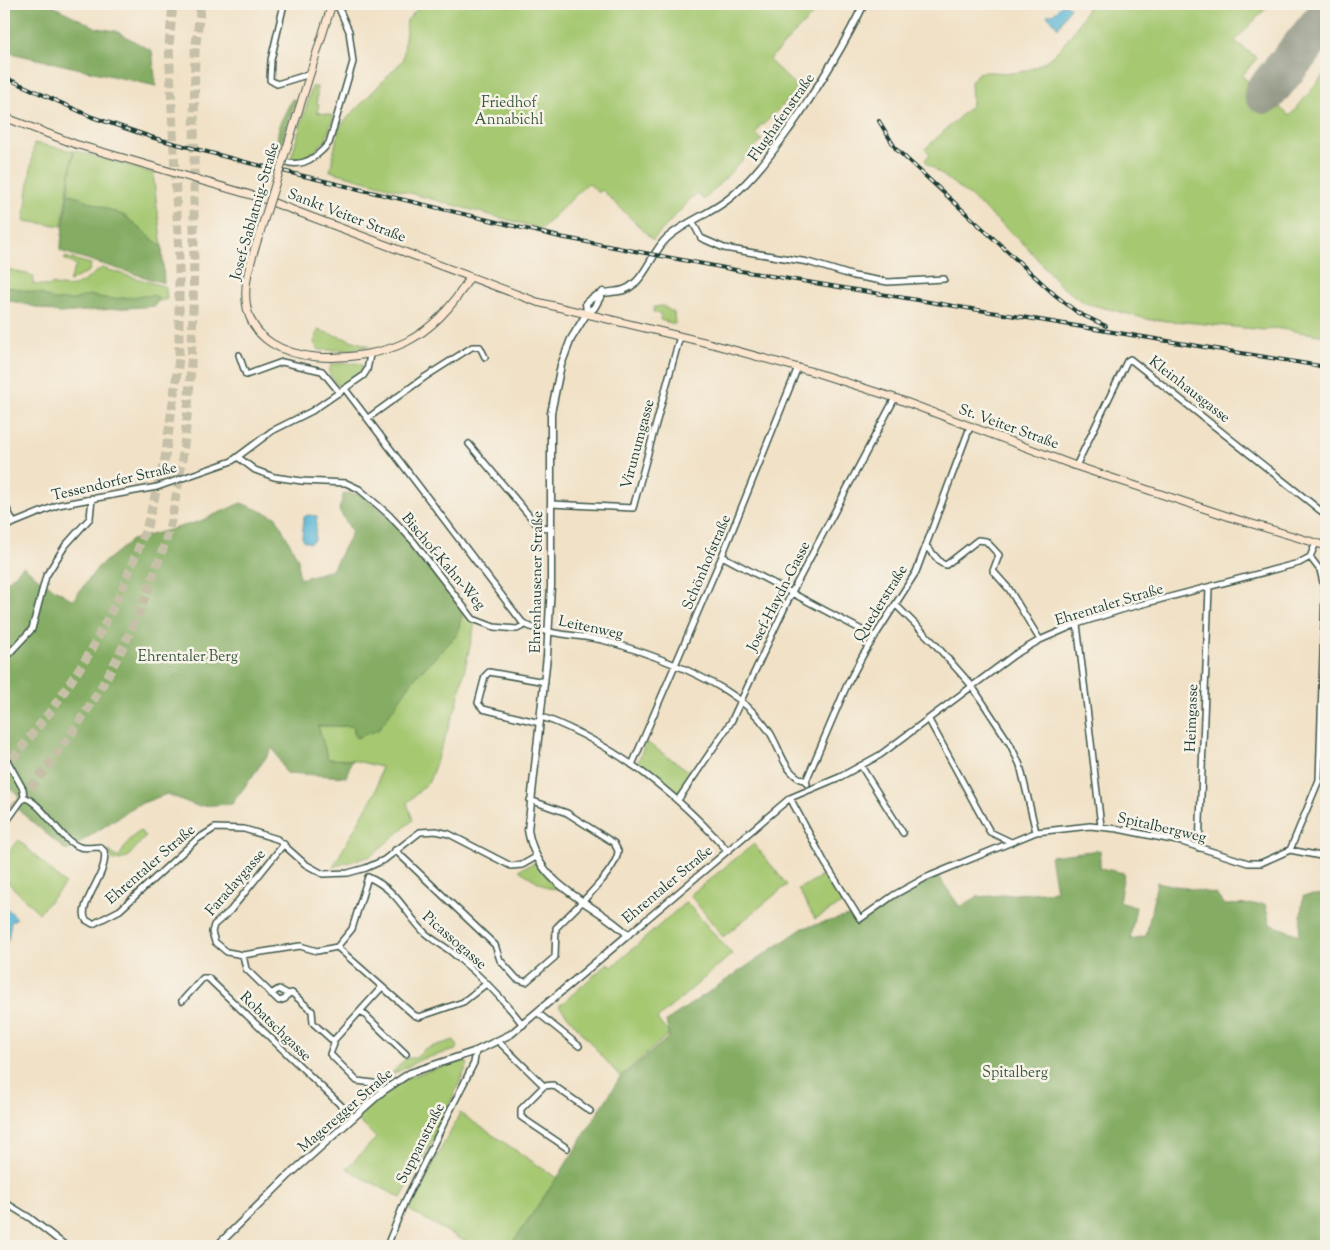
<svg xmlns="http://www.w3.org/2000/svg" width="1330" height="1250" font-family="'Sorts Mill Goudy',serif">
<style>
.green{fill:#a5c871;stroke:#628252}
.forest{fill:#84ac63;stroke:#52744c}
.water{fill:#56b5d5;stroke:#3a7984}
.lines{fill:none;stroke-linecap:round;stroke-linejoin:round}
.runway{stroke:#888f7d;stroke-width:42}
.motorway-tunnel{stroke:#c7c0a9;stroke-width:9;stroke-dasharray:9 4.5;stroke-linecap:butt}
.minor-casing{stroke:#3e564a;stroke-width:8}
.tertiary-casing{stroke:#3e564a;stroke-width:9}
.secondary-casing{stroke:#3e564a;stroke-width:9}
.minor{stroke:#fff;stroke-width:5}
.tertiary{stroke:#fff;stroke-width:6}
.secondary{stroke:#fce5cf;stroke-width:7}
.rail-casing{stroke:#1f3d34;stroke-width:4}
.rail{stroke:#f7f3e8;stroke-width:2;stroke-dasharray:5.5;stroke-linecap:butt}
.secondary-bridge-casing{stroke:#3e564a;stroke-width:9;stroke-linecap:butt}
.secondary-bridge{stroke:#fce5cf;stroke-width:7}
.labels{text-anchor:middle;stroke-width:5;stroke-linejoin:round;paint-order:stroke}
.park-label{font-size:15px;fill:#3a5940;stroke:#f7f3e8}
.street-label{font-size:15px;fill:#1f3d34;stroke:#f7f3e8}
</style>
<rect width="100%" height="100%" fill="#f7f3e8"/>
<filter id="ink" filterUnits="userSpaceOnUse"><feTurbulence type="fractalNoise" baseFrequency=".02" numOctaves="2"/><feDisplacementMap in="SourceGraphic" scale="10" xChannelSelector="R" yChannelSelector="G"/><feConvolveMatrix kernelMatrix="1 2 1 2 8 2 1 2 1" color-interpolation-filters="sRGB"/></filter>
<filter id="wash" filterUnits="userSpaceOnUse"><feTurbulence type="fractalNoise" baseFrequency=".0096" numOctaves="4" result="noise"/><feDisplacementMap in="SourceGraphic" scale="20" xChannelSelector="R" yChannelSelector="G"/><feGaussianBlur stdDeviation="1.12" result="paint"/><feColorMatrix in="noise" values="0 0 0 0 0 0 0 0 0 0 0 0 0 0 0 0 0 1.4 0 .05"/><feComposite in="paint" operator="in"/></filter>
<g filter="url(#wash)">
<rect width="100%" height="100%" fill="#f1e1c6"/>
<path class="green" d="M422 4H823L769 60 799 89 763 125 761 124 756 134 762 140 704 200 698 194 688 200V202L653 240 602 190 598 193 588 183 541 229 330 171 339 127 403 60 407 20Z
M1089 4H1270L1235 41 1257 58 1242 76 1290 116 1326 72V336L1274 328 1264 330 1186 322 1151 320 1085 303 1062 287 1025 245 971 197 928 164 925 160 930 154 925 149 972 105 971 82 978 73C992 70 1006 75 1020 72 1054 65 1075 33 1089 4Z
M312 87H317V103L319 104 317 112 334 116 326 140 309 156 299 159 291 158Z
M34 143 73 151 62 226 24 221Z
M74 150 153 173 162 247 125 216 68 193Z
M65 257 91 264 89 271 69 282 76 265 64 259Z
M4 268 34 276 33 284 49 286 51 284C78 291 80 283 102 268L166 287 167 299 147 305 59 310 4 295Z
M663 306 674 313 675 324 660 320 661 314 653 312 654 307Z
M318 330 370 346 349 350H319L314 343Z
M357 363 362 365 361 372 342 386 337 385 329 373 331 364Z
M463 610 475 623 457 704 429 782 407 803 413 820 371 856 333 867 376 791 381 767 352 760 328 759 318 726H353L356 738 457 635Z
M646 742 692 773 680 792 676 793 637 764Z
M140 831 146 836 127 858 115 861 111 858 108 850 118 858 130 839Z
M19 840 65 884 39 913 4 879V856Z
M754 844 787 885 723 937 690 895Z
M534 863 538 865 557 889 548 888 520 871V869Z
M826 874 843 903 815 919 798 889Z
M686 902 732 954 657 1019 669 1034 620 1077 559 1006 608 963 612 967Z
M454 1040 458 1047 456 1050 422 1059 389 1076 406 1058H416L424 1049Z
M463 1060 468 1064 434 1138 401 1198 357 1175 347 1168 376 1138 356 1118 390 1089 409 1077Z
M460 1113 557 1178 510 1246H473L409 1210Z"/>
<path class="forest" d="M4 4H49L97 28 116 31 152 51 156 86 15 54 4 49Z
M292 99 296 100 279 150 276 149 279 125Z
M68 193 125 216 162 247 164 283 60 251Z
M4 286 42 294 53 300H74L88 295 111 299 154 295 158 298 155 306 59 313 4 299Z
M344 493 360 494 387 515 403 533 463 610 457 635 416 676 378 730 356 738 353 726H318L328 759 352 760 346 777 286 773 273 748 232 804 197 806 167 794 137 805 67 851 17 809 19 795 4 785V585L23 566 43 582 73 600 98 567 132 540 198 522 241 503 276 517 298 559 299 579 332 570 352 532 339 510Z
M1100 850V868L1124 873 1119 902 1136 907 1130 939 1146 936 1157 882 1216 894 1224 905 1265 904 1270 924 1299 935 1303 896 1326 894V1233L1321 1246H736L731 1242 729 1246H510L559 1175 619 1079 669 1037 666 1021 803 928 852 915 858 923 899 897 938 876 960 907 977 897 1056 891 1050 856Z"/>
<path class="water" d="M1063 4 1070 7 1058 28 1047 15 1054 13Z
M308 515 317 516 315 539 310 543 304 541 302 537 304 517Z
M4 905 17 918 11 922 8 941 4 943Z"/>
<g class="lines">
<path class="runway" d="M1265 93 1326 18"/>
</g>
</g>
<g filter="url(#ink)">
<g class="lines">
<path class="motorway-tunnel" d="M4 770 53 708 91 651 122 590 147 526 165 458 179 359V257L169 46 173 4
M4 819C69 745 120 669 153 576 158 562 164 548 168 533 191 440 193 344 194 248 194 182 194 117 195 51L201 4"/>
<g class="minor-casing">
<path id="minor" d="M284 4 271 60 270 80 277 84 310 74
M273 156C296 171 313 162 329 143L353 62 349 31 337 4
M692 221 701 238 724 248 808 262 854 276 888 282 944 279
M239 355 246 375 282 362 322 371 340 393
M345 389 522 622C537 635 585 635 606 641 649 653 688 668 725 690 743 701 757 714 769 731 781 749 784 775 806 781
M368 418 425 377 472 347H480L485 357
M469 444 538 526 551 529
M239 458 255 470 274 477 302 481 346 483 359 489 389 515 414 542 473 619 494 627 517 629 525 625
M1076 466 1127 361 1130 359 1326 515
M4 503 14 523
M551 504 633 508 680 336
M4 527 58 505 157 487 232 461 272 431 312 411 363 376 367 370 370 355
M926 546 941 563 946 565 978 540 986 541 999 555 993 571 1009 589 1040 640
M722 556 875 637
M896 605 934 643 972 686 1010 744 1020 765 1036 832
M1077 624 1101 826
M4 659 32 629 46 576 65 546 90 518 92 498
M541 717C556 721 569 728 583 735 639 764 686 804 727 850
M929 720 990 832 1011 842
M540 723 483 709 478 703 485 676 489 672 545 682
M4 755 23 789 24 797 4 825
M632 765 722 556 798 367
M861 766 903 833
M807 784 806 781 847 685 863 655 916 572 970 427
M24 797C46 806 59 840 80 847 85 849 95 847 100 847L104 851C110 873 76 905 86 920L93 924 120 910 196 840 215 828 244 829 277 839 305 864 323 874 348 873 366 868 384 860 420 832 436 831 449 834 511 866 522 865 536 857
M790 798 825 863 860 919 894 895 925 878 1036 832 1090 826 1118 829 1182 842 1248 863H1261L1290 850 1326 857
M678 800 731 722 792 592 895 398
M284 844 230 911 214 925 212 932 215 942 227 952 243 955 300 946 317 951 337 947 352 929 368 877
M1199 848 1209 588
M395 850 495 945 500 960 517 979 526 982 555 957 556 928C571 912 617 872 618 851L614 843 567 813 530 800
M1290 850 1319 780 1325 591 1320 570 1310 557
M368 877C399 891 404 912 425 933 435 942 447 947 456 956 481 976 504 1000 523 1025
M628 935 790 798 840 777 880 755 1014 655 1040 640 1077 624 1124 609 1299 563 1310 557 1316 543
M337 947 414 1015 419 1017 463 1002 486 984
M243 955 246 969 279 1001 285 999 288 994
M382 987 333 1041 334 1044 330 1054 357 1081 373 1083 383 1091
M271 994 279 989 288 994 292 993 312 1011 313 1023 333 1041
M182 1001 203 978H208L352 1116
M361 1011 406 1054
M538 1013 579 1046
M498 1041 544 1086
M544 1086 521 1109V1117L567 1148
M544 1086 553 1085 590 1111
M4 1202 30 1218 66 1246
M387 1246 405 1201 474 1063 476 1051
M1325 1246 1326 1243"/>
</g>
<g class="tertiary-casing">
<path id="tertiary" d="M587 313 586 303C606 285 618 298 634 284 648 272 653 251 667 238 686 221 711 214 731 197 756 176 773 151 792 125 819 86 843 47 864 4
M217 1246 287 1177 383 1091 410 1073 476 1051 511 1034 628 935C592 900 538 889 528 830L547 656 551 586V413L561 365 571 339 587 313 594 308 603 292"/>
</g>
<g class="secondary-casing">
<path id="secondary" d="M4 117 75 144 261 198 537 302 712 344 817 373 895 398 1076 466 1236 519 1326 546
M288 144 332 4
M255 248C249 267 243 287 247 308 261 372 363 363 406 342 434 328 455 303 470 277"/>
</g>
<use href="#minor" class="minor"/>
<use href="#tertiary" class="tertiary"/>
<use href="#secondary" class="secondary"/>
<g class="rail-casing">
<path id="rail" d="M4 77 92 117 154 138 249 163 560 237 741 271 1326 367
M879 121 896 149 1055 295 1078 313 1106 326"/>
</g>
<use href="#rail" class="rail"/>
<g class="secondary-bridge-casing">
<path id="secondary-bridge" d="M255 248 288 144"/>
</g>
<use href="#secondary-bridge" class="secondary-bridge"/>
</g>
</g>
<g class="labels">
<g class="park-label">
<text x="509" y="107">Friedhof<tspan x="509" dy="17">Annabichl</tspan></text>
<text x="188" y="661">Ehrentaler Berg</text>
<text x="1015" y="1077">Spitalberg</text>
</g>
<g class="street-label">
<text transform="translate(781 117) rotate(-55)" y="5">Flughafenstraße</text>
<text transform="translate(254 211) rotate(-74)" y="5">Josef-Sablatnig-Straße</text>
<text transform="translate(347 215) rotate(21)" y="5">Sankt Veiter Straße</text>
<text transform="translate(1190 389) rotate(38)" y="5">Kleinhausgasse</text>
<text transform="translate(1009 426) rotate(20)" y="5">St. Veiter Straße</text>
<text transform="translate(637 444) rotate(-75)" y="5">Virunumgasse</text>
<text transform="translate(114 481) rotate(-13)" y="5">Tessendorfer Straße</text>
<text transform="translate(444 561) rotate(50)" y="5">Bischof-Kahn-Weg</text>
<text transform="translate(706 562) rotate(-67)" y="5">Schönhofstraße</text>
<text transform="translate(536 582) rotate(-89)" y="5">Ehrenhausener Straße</text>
<text transform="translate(778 596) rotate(-63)" y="5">Josef-Haydn-Gasse</text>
<text transform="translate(880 603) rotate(-58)" y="5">Quederstraße</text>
<text transform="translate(1109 604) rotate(-17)" y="5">Ehrentaler Straße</text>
<text transform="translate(591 627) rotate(12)" y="5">Leitenweg</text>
<text transform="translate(1191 718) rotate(-88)" y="5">Heimgasse</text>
<text transform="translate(1162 827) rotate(13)" y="5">Spitalbergweg</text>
<text transform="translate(150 864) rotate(-41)" y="5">Ehrentaler Straße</text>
<text transform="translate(235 882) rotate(-49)" y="5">Faradaygasse</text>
<text transform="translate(667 884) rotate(-40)" y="5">Ehrentaler Straße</text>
<text transform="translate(455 940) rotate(41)" y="5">Picassogasse</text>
<text transform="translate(276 1026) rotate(44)" y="5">Robatschgasse</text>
<text transform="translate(345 1110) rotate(-41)" y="5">Mageregger Straße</text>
<text transform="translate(420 1143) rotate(-63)" y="5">Suppanstraße</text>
</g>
</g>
<rect width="1330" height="1250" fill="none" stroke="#f7f3e8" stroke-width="20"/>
</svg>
